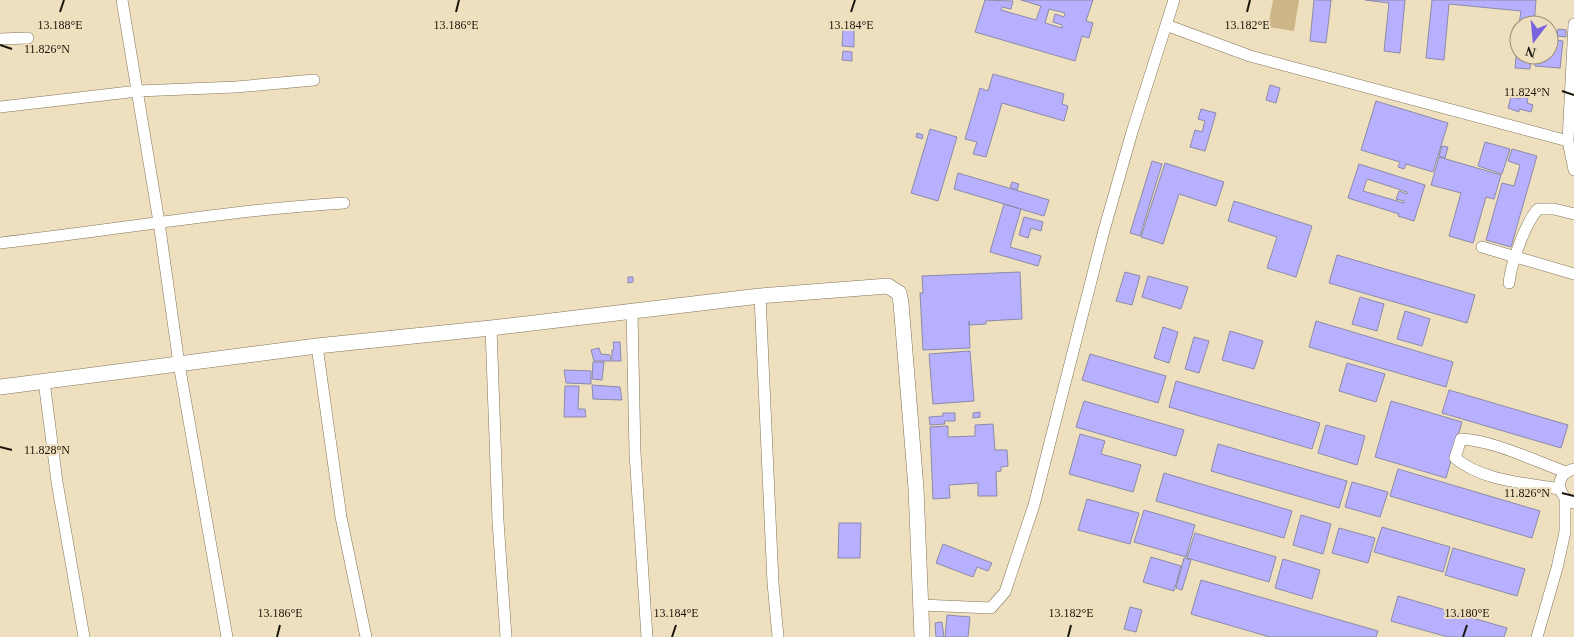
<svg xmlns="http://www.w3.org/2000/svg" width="1574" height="637" font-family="'Times New Roman',serif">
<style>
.green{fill:#ccb687}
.building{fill:#b7b0ff;stroke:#8b8aa8;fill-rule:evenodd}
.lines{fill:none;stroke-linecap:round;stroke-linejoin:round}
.minor-casing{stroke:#827558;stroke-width:12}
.secondary-casing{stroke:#827558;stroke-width:16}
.minor{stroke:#fff;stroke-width:11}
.secondary{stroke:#fff;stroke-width:15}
.ticks{fill:none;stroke:#1b160a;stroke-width:2}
.ticks-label{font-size:12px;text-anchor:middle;fill:#1b160a;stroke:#eedfbf;stroke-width:4;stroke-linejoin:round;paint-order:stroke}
</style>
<rect width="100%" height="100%" fill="#eedfbf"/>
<path class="green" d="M1273 0H1299L1294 31 1268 27Z"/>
<path class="building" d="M985 0 1013 1 1011 9 1002 7 1001 10 1036 20 1041 6 1021 0H1093L1086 21 1093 23 1089 38 1082 36 1075 61 975 32ZM1049 9 1065 13 1064 17 1055 14 1053 22 1062 25V28L1045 23Z
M1314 0H1331L1326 43 1310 41Z
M1365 0H1405L1400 53 1384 51 1389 3Z
M1432 0H1536L1534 25H1519L1521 11 1449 4 1444 60 1426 58Z
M1519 28V55H1531L1530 69 1515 68Z
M843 29H854V47L842 46Z
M1558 29 1566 30V37L1557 36Z
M1549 39 1563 41 1560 68 1535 66 1537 55H1549Z
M843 51 852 52V61L842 60Z
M993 74 1064 94 1062 104 1068 106 1064 121 1002 103 986 157 973 154 977 142 965 139 980 88 988 91Z
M1270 85 1280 88 1276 103 1266 100Z
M1521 96 1528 98 1527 103 1533 105 1531 112 1519 109V112L1508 108 1511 97 1520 99Z
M1376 101 1448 123 1433 172 1406 164 1404 169 1398 167 1400 162 1361 150Z
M1201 109 1216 113 1205 151 1190 147 1195 130 1202 132 1205 121 1198 119Z
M930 129 957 137 938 201 911 193Z
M917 133 923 135 922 139 916 137Z
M1485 142 1510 149 1502 174 1478 166Z
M1442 146 1448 147 1445 158 1439 156Z
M1512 149 1537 156 1511 247 1486 240 1502 183 1514 186 1520 165 1508 161Z
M1439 157 1501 175 1494 199 1486 197 1473 243 1449 236 1461 193 1431 185Z
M1152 161 1162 164 1140 236 1130 233Z
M1165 163 1224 182 1216 206 1179 194 1163 244 1141 237Z
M1359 164 1425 185 1414 221 1398 216 1399 214 1348 198ZM1367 179 1407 192V194L1399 191 1396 199 1404 201V203L1363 191Z
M958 173 1049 200 1044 216 954 189Z
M1012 182 1019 184 1017 190 1010 187Z
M1234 201 1312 226 1296 277 1267 268 1277 237 1228 221Z
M1004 204 1021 209 1010 247 1041 256 1038 266 990 252Z
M1024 217 1043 222 1041 231 1031 228 1028 238 1019 235Z
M1337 255 1475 295 1467 323 1329 283Z
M1020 272 1022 319 986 321V324L969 325V321L970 348 923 350 920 293H923L922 276Z
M1125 272 1140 276 1132 305 1116 301Z
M1148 276 1188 287 1181 309 1142 297Z
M628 277H633V282L628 283Z
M1360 297 1384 304 1377 331 1352 324Z
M1405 311 1430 319 1422 346 1397 339Z
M1316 321 1453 362 1446 387 1309 347Z
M1163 327 1178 332 1169 363 1154 358Z
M1230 331 1263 341 1254 369 1222 360Z
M1194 337 1209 341 1199 373 1185 369Z
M613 342H620L621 361H612V350H614Z
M599 348 601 354 610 355 611 361H594L591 350Z
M970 351 974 401 933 404 929 354Z
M1090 354 1166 376 1158 403 1082 380Z
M593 362H604L602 380 592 379Z
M1347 363 1385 374 1376 402 1339 391Z
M564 370 591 371V384L566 383Z
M1176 381 1320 423 1312 449 1169 407Z
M592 385 620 387 622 400 593 399Z
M565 386H579L578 409H585L586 417H564Z
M1449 390 1568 425 1561 448 1442 413Z
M1084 401 1184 430 1176 456 1076 427Z
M1391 401 1462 422 1446 478 1375 457Z
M980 412V417L973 418V413Z
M943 413H955V421H944L945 424 930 425 929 417 943 416Z
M993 424 995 450H1007L1008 466 1001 467V471L996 472 997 496H978V483L949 485 950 498 933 499 930 427 948 426V437L975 436V425Z
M1326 425 1365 436 1357 465 1318 453Z
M1080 434 1105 441 1101 454 1141 465 1133 492 1069 474Z
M1218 444 1347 481 1339 508 1211 471Z
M1398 469 1540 511 1532 538 1390 496Z
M1164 473 1292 511 1284 538 1156 501Z
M1352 482 1388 492 1380 517 1345 507Z
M1087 499 1139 513 1130 544 1078 530Z
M1144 510 1195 525 1186 557 1134 542Z
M1301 515 1331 524 1323 554 1293 545Z
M839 523H861L860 558H838Z
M1382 527 1450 547 1443 572 1374 552Z
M1339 528 1375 538 1368 563 1332 553Z
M1195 533 1276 557 1269 582 1187 558Z
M943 544 992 563 988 571 977 567 973 577 936 563Z
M1453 548 1525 569 1517 596 1445 575Z
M1151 557 1181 566 1174 591 1143 582Z
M1184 558 1191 560 1182 590 1176 588Z
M1283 559 1320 570 1312 599 1275 588Z
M1201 580 1378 631 1376 637H1270L1191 614Z
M1398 596 1507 628 1504 637H1448L1391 621Z
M1130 607 1142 610 1136 632 1124 629Z
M947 615 970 617 968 637H945Z
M942 622 944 637H936L935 623Z"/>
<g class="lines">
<g class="minor-casing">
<path id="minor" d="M122 0 159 222 179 364 227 637
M1574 24 1568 141 1574 170
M1166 25 1250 56 1568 141
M0 39 28 38
M0 107 138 91 236 87 314 80
M0 243C115 230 229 210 344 203
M1482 247 1574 274
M1509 283C1511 264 1525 223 1538 209H1554L1574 214
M760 296 773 583 778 637
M632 312 635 453 647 637
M491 328 498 521 506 637
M317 346 341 517 366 637
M44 381 57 482 84 637
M1574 469C1554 474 1556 497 1574 503
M1559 489C1526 483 1482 481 1455 458L1461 439C1492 440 1535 461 1566 472
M921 605 991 608 1005 592 1034 505 1103 234 1132 132 1174 0
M1537 637 1557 568 1565 532V499"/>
</g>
<g class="secondary-casing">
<path id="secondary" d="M0 387 317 346 491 328 760 296 888 286 899 293 901 303 916 488 922 637"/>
</g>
<use href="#minor" class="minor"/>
<use href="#secondary" class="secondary"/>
</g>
<path class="ticks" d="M60 12 64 0M456 12 459 0M851 12 855 0M1247 12 1250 0M0 45 12 49M1562 91 1574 95M0 447 12 450M1562 493 1574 496M277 637 280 625M672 637 676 625M1068 637 1071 625M1463 637 1467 625"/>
<g class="ticks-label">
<text x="60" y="29">13.188°E</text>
<text x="456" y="29">13.186°E</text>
<text x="851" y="29">13.184°E</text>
<text x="1247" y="29">13.182°E</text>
<text x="47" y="53">11.826°N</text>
<text x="1527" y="96">11.824°N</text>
<text x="47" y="454">11.828°N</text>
<text x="1527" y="497">11.826°N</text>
<text x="676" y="617">13.184°E</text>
<text x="280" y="617">13.186°E</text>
<text x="1071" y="617">13.182°E</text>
<text x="1467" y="617">13.180°E</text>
</g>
<g transform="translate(1534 40) rotate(196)"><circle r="24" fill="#eedfbf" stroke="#9a8f77"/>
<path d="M0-4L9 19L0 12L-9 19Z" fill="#7964df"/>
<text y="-8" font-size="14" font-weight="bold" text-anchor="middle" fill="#1b160a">N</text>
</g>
</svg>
